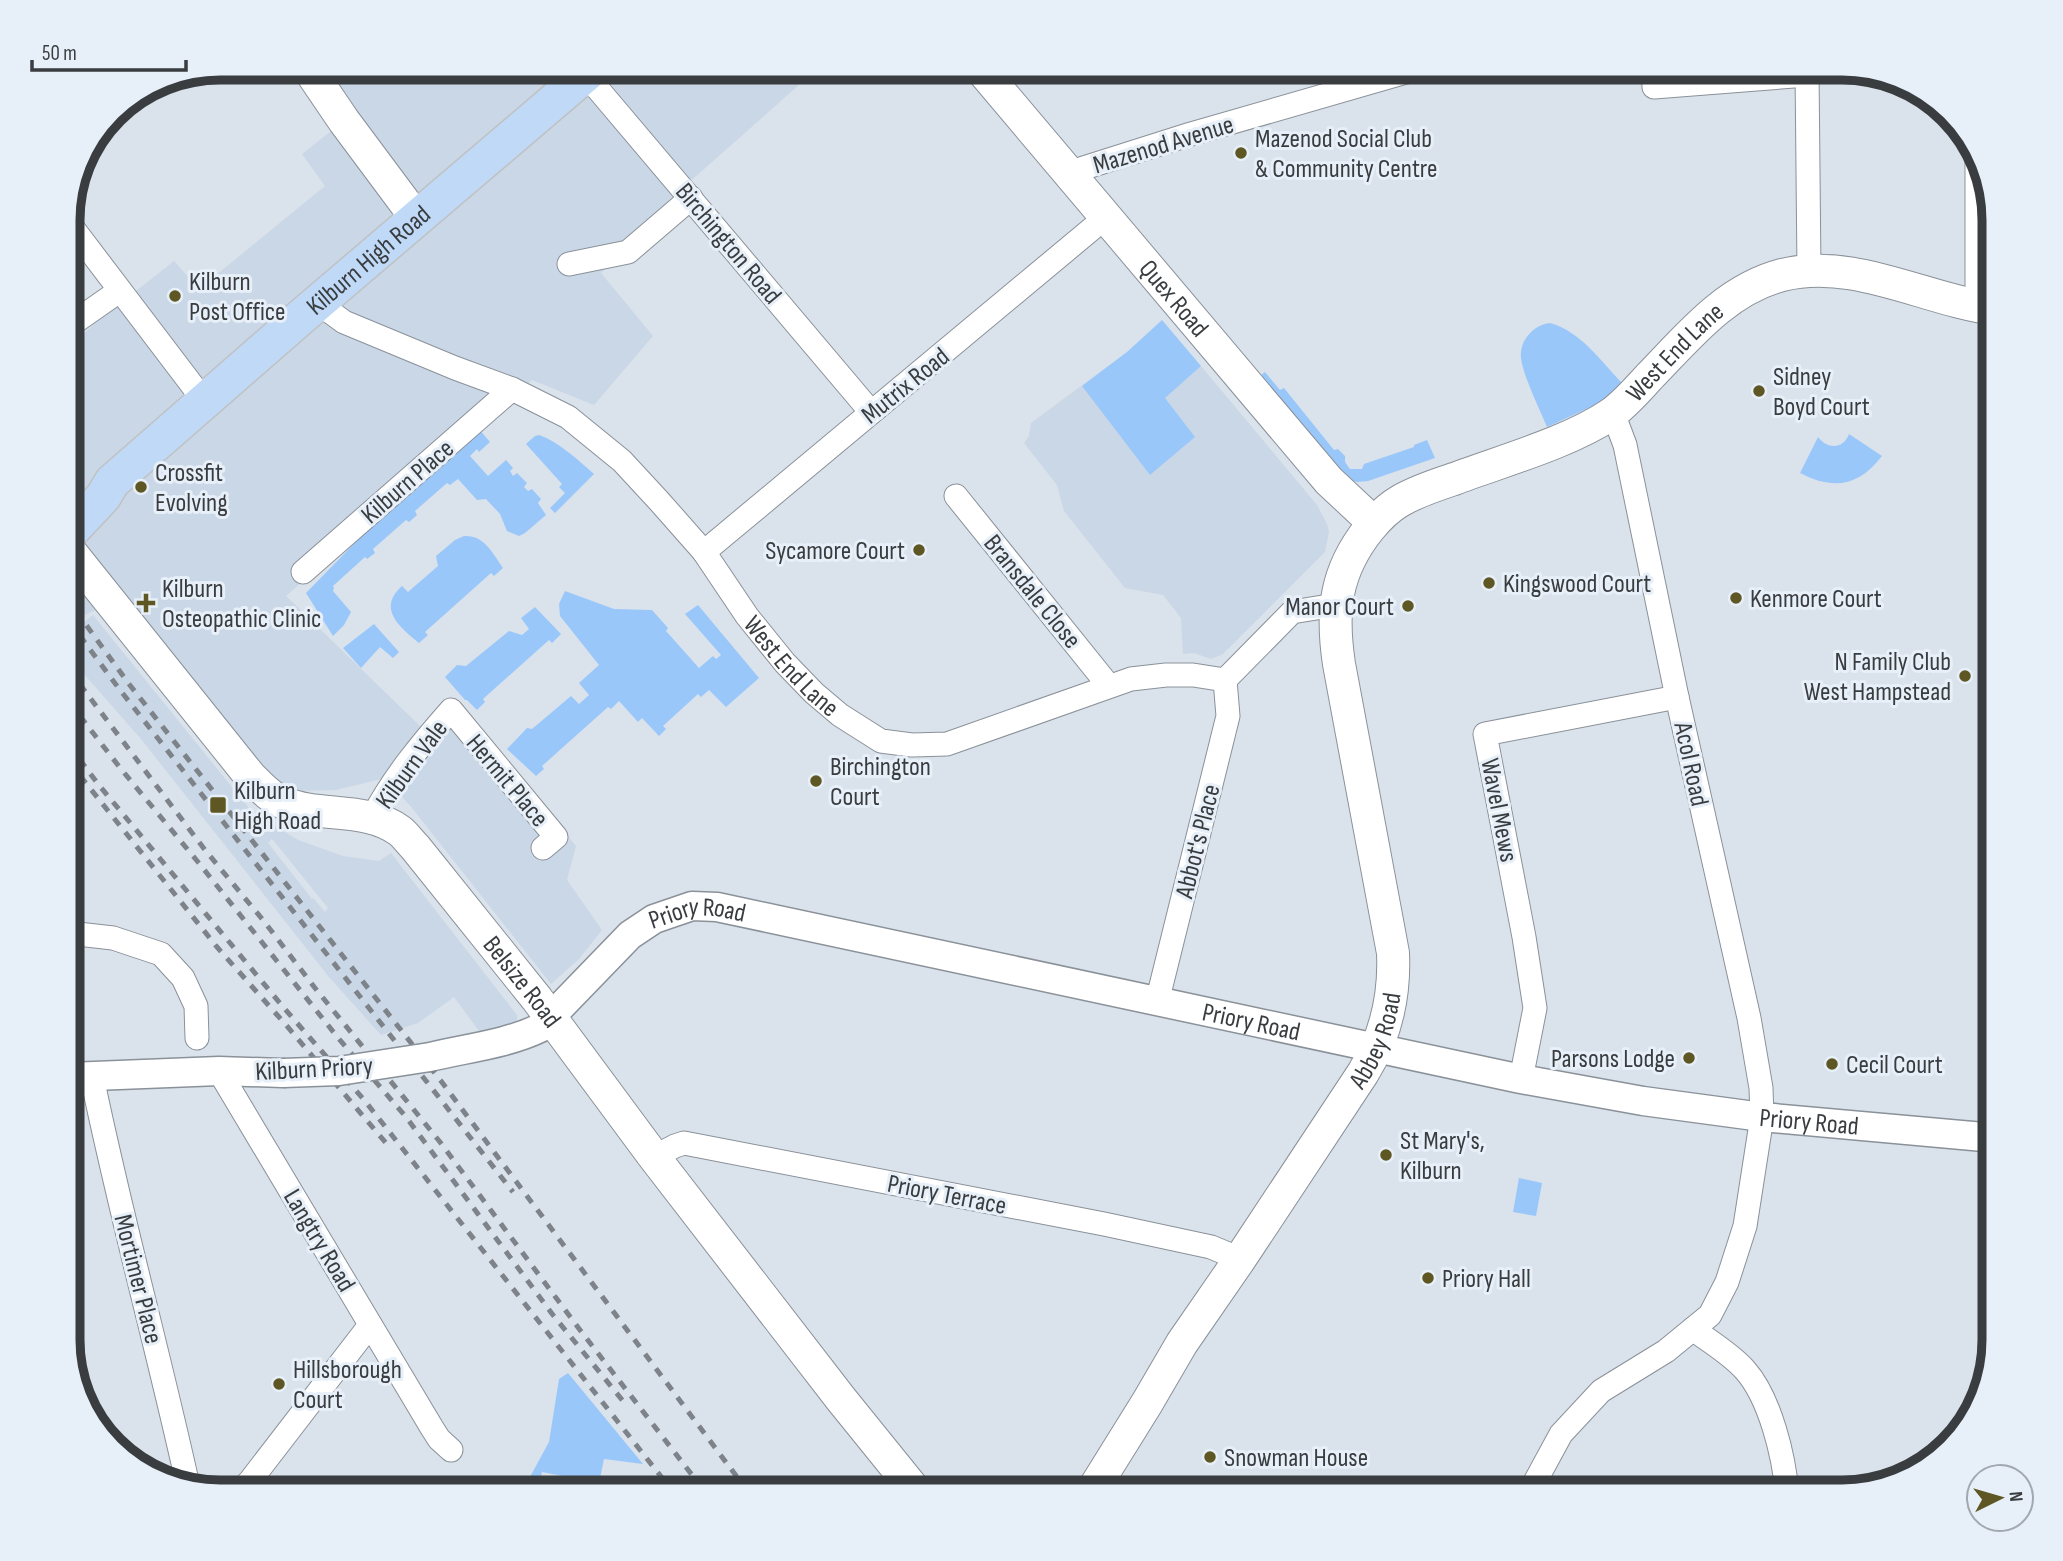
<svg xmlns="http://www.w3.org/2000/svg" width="2063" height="1561" font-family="'Sofia Sans Condensed',sans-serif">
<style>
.built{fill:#cad7e6;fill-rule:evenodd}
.green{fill:#9ac7fa}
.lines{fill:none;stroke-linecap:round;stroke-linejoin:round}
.minor-casing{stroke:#8a9199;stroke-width:25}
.tertiary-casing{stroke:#8a9199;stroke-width:31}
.secondary-casing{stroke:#8a9199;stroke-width:34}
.primary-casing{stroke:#c0c1c2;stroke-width:38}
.minor{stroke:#fff;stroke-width:23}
.tertiary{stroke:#fff;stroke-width:28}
.secondary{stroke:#fff;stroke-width:32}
.primary{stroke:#bfd9f6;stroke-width:35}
.rail{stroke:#7e8389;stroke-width:5;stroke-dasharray:9 9;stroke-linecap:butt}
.tertiary-bridge-casing{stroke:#8a9199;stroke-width:31;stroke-linecap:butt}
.tertiary-bridge{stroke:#fff;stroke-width:28}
.poi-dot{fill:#5e5723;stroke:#e7eff8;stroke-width:2.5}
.labels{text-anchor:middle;stroke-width:6;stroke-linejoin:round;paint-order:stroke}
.poi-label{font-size:26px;fill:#3a3d40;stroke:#e7eff8;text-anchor:start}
.street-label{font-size:26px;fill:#3a3d40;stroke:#e7eff8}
.rim{fill:none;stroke:#3a3d40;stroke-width:9}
</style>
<rect width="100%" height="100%" fill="#dae2eb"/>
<path class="built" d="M307 68H818L668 201 673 209 601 273 653 336 594 405 532 380 286 596 423 729 452 699 576 846 567 880 602 930 579 959 551 984 412 808 385 778 336 790 289 791 274 787 118 601 69 621V348L93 325 174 261 199 289 325 186 302 154 344 121Z
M1127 352 1164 398 1201 366 1317 505 1327 524 1329 532 1325 552 1223 654 1211 659 1194 653 1183 654 1181 618 1163 595 1125 588 1064 511 1057 485 1024 443 1029 436 1031 423Z
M93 615 252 812 298 840 343 856 379 861 391 853 517 1015V1023L482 1035 454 997 418 1023 381 1035 329 977 141 739 69 657V635ZM265 830 328 908 325 912 313 898 312 899 268 843 272 839Z"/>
<path class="green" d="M1162 320 1201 366 1165 398 1195 437 1150 475 1082 386 1127 352Z
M1550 323C1580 331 1601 361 1622 383L1602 402 1547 427C1540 410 1523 376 1521 358 1519 341 1533 325 1550 323Z
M1265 372 1280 390 1284 388 1334 450 1338 449 1345 456V462L1350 469H1362L1364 464 1414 447V445L1427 440 1435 458 1368 481 1357 482 1346 479 1256 379Z
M469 426 478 428 490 442 479 452 477 449 470 456 488 476 506 460 513 468 510 471 513 476 517 473 527 483 524 487 528 491 532 489 541 499 538 503 546 515 525 533 519 536 507 531 500 514 486 499 477 500 458 479 450 485 447 483 415 511 417 515 409 522 406 520 373 549 375 553 367 559 365 557 333 586 334 588 333 591 351 612 344 625 333 636 306 593Z
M1849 434 1882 456C1858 487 1833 490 1800 473L1818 437C1827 449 1843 450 1849 434Z
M539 435C559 442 578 460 594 474L555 513 550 508 565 493 559 487 562 484 526 444 535 436Z
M464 536C484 535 492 552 503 568L494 576 491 573 425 632 428 635 419 643C401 628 376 609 402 586L408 592 438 566 436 556 455 540Z
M565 591 614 609 652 610 668 628 666 631 699 668 713 656 716 659 721 655 685 614 698 605 759 678 726 707 709 690 701 697 698 694 663 726 666 729 659 736 642 718 638 722 619 701 611 709 608 707 542 766 544 769 536 776 507 749 527 728 532 729 571 696 579 704 589 695 579 683 599 665 560 616 559 604Z
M535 607 561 634 552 643 549 640 483 699 485 702 477 710 467 700H465L445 677 457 665 466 666 509 631 522 635 529 629 521 618Z
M374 624 399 652 393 658 380 647 361 668 343 648Z
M1519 1178 1542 1183 1536 1216 1513 1212Z
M568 1373 643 1464 604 1459 599 1483 542 1472 537 1493H535L530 1482 531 1475 549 1442 559 1379Z"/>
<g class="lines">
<g class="minor-casing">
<g id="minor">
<path d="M1653 68 1654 87 1807 75"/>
<path d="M1807 68 1809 271"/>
<path d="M586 75 871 412"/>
<path d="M1977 150V307"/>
<path d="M1068 173 1191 134 1420 68"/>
<path d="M69 223 205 402"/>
<path d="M569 264 628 252 691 198"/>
<path id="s1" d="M318 303 344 322 455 368 512 389 568 417 622 461 659 501 704 552 747 616 785 663 814 693 840 715 881 741 912 745 947 744 1131 679 1166 675H1193L1225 680 1292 612 1335 605"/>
<path d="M69 326 119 291"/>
<path d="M956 496 1109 686"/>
<path d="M704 552 1106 217"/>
<path d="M303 572 512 389"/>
<path d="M372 818C393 778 421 744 451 710L556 837 543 848"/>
<path d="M69 933 113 938 161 954 183 978 196 1006 197 1038"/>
<path d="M1157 1002 1228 716 1225 680"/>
<path d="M219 1071 432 1428 439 1439 451 1450"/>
<path d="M92 1077C120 1213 157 1346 187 1481"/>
<path d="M1521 1079 1535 1008 1524 937 1485 734 1677 697"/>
<path d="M654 1157 675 1146 684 1143 1104 1224 1211 1247 1240 1259"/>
<path d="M1693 1329C1710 1342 1731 1354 1745 1370 1770 1398 1784 1456 1787 1493"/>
<path d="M238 1493 250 1481 370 1325"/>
<path d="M1529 1493 1561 1434 1601 1391 1666 1351 1710 1315 1727 1282 1745 1226 1762 1117 1761 1088 1749 1018 1677 697 1625 445 1613 413"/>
</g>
</g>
<g class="tertiary-casing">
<g id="tertiary">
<path id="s2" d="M430 1057C467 1048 507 1044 540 1028L630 935 654 919 692 906 717 907 1521 1079 1643 1101 1762 1117 1995 1138"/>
<path d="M69 1077 219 1071 283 1073"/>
</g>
</g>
<g class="secondary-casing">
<g id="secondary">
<path d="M308 68 344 121 417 219"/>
<path id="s3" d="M980 68 1329 481 1374 523"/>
<path id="s4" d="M69 550 250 776C260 786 270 798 284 803 320 818 367 806 400 831 405 835 410 842 415 847L537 999 654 1157 841 1399 917 1493"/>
<path id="s5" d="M1091 1493 1147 1403 1182 1343 1240 1259 1363 1073C1386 1036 1395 997 1393 953L1339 664C1331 611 1335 572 1369 529 1378 518 1388 508 1400 501 1417 491 1436 485 1454 479 1502 461 1570 442 1611 414 1625 404 1637 390 1649 377 1688 337 1725 290 1782 275 1854 257 1925 300 1995 309"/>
</g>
</g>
<g class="primary-casing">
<g id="primary">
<path id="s6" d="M69 533 103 497 112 482 301 317 593 68"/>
</g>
</g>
<use href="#minor" class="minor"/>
<use href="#tertiary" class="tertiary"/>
<use href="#secondary" class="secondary"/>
<use href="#primary" class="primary"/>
<path class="rail" d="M76 611 129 684 441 1081 749 1493
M69 621 120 690 513 1192
M69 670 205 850 263 920 315 988 440 1142 580 1330 706 1493
M69 702 121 769 198 862 339 1039 406 1117 553 1315 623 1401
M69 745 98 784 284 1008 365 1101 674 1493
M69 762 217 947 286 1025 391 1149"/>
<g class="tertiary-bridge-casing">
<path id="tertiary-bridge" d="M283 1073 339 1071 430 1057"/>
</g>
<use href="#tertiary-bridge" class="tertiary-bridge"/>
</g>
<g class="poi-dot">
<circle cx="1241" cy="153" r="7"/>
<circle cx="175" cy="296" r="7"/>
<circle cx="1759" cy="391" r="7"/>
<circle cx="141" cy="487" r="7"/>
<circle cx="919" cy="550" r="7"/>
<circle cx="1489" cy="583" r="7"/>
<circle cx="1736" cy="598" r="7"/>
<path d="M142.5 592.5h7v7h7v7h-7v7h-7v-7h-7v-7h7z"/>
<circle cx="1408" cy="606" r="7"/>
<circle cx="1965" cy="676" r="7"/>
<circle cx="816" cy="781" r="7"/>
<rect x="209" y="796" width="18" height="18" rx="3.5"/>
<circle cx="1689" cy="1058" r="7"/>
<circle cx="1832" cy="1064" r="7"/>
<circle cx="1386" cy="1155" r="7"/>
<circle cx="1428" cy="1278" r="7"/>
<circle cx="279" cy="1384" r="7"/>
<circle cx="1210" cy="1457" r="7"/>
</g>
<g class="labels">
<g class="poi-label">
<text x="1255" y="147">Mazenod Social Club<tspan x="1255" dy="30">&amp; Community Centre</tspan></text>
<text x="189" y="290">Kilburn<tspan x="189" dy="30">Post Office</tspan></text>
<text x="1773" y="385">Sidney<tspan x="1773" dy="30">Boyd Court</tspan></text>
<text x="155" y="481">Crossfit<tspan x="155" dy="30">Evolving</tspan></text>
<text x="905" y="559" text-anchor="end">Sycamore Court</text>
<text x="1503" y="592">Kingswood Court</text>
<text x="162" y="597">Kilburn<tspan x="162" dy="30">Osteopathic Clinic</tspan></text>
<text x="1750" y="607">Kenmore Court</text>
<text x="1394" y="615" text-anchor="end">Manor Court</text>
<text x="1951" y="670" text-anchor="end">N Family Club<tspan x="1951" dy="30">West Hampstead</tspan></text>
<text x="830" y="775">Birchington<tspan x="830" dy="30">Court</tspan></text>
<text x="234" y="799">Kilburn<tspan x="234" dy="30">High Road</tspan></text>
<text x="1675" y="1067" text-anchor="end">Parsons Lodge</text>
<text x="1846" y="1073">Cecil Court</text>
<text x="1400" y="1149">St Mary's,<tspan x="1400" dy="30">Kilburn</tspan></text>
<text x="1442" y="1287">Priory Hall</text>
<text x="293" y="1378">Hillsborough<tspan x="293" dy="30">Court</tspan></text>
<text x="1224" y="1466">Snowman House</text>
</g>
<g class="street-label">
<text transform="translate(1163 144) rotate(-17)" y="9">Mazenod Avenue</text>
<text transform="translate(729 243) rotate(50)" y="9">Birchington Road</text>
<text dy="9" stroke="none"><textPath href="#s6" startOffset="406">Kilburn High Road</textPath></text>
<text dy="9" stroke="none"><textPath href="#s3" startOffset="301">Quex Road</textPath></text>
<text dy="9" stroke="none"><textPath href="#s5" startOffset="1423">West End Lane</textPath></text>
<text transform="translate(905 385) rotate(-39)" y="9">Mutrix Road</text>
<text transform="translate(407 481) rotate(-41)" y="9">Kilburn Place</text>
<text transform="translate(1033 591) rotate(51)" y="9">Bransdale Close</text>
<text dy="9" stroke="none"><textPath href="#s1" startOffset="612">West End Lane</textPath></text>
<text transform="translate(411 764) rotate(-54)" y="9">Kilburn Vale</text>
<text transform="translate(1692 764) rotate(78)" y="9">Acol Road</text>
<text transform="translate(508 780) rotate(50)" y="9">Hermit Place</text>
<text transform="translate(1500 810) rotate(79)" y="9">Wavel Mews</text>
<text transform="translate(1197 841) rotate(-76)" y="9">Abbot's Place</text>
<text dy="9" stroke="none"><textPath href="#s2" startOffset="317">Priory Road</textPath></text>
<text dy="9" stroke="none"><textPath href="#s4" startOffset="648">Belsize Road</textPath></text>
<text dy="9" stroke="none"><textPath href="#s2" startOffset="884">Priory Road</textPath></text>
<text dy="9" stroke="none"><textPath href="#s5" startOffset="536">Abbey Road</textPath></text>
<text transform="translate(314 1068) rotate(-3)" y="9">Kilburn Priory</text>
<text dy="9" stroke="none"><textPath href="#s2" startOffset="1451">Priory Road</textPath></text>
<text transform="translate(947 1194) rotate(11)" y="9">Priory Terrace</text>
<text transform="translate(320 1240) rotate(59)" y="9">Langtry Road</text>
<text transform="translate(139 1279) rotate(76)" y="9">Mortimer Place</text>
</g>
</g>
<path d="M0 0H2063V1561H0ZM220 80H1842A140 140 0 0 1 1982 220V1340A140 140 0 0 1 1842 1480H220A140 140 0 0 1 80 1340V220A140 140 0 0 1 220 80Z" fill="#e7eff8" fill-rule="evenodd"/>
<path class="rim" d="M220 80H1842A140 140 0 0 1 1982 220V1340A140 140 0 0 1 1842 1480H220A140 140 0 0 1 80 1340V220A140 140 0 0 1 220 80Z"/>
<g transform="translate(2000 1498) rotate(85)"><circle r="33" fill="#e7eff8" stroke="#a2a8ae" stroke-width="2"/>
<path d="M0-5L12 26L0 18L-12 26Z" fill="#5e5723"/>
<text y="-10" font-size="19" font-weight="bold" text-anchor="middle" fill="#3a3d40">N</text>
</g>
<path d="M32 60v10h154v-10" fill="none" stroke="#3a3d40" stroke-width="3.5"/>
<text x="42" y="60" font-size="21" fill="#3a3d40" stroke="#e7eff8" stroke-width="5" paint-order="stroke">50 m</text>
</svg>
